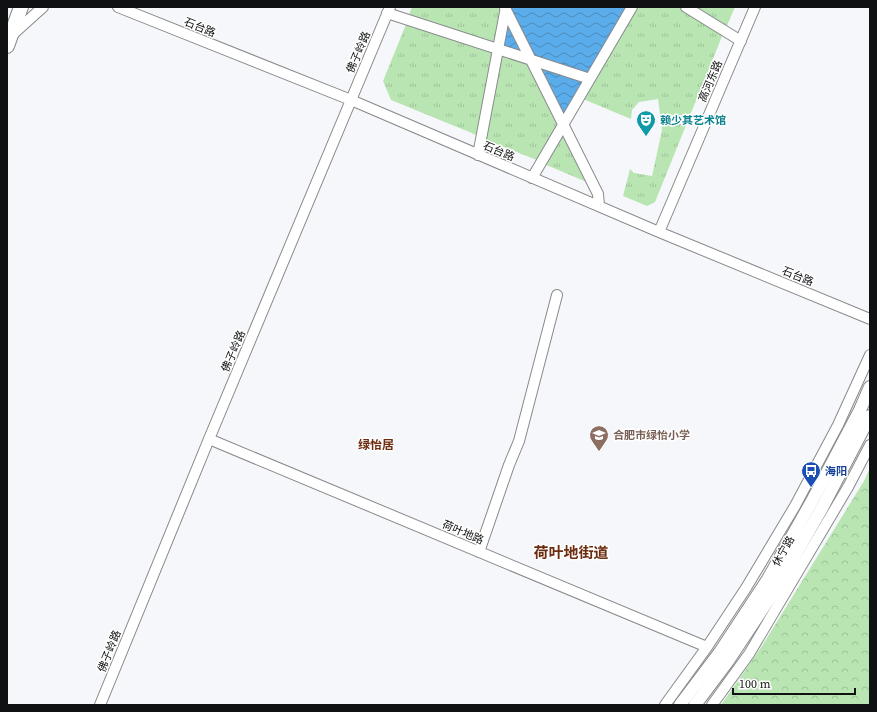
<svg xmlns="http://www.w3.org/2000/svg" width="877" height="712" font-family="'Source Serif 4','Noto Sans SC',serif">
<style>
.grass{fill:url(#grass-tufts)}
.park{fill:url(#park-crowns)}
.water{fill:url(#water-waves)}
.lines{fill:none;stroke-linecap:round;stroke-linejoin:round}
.minor-casing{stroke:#88898b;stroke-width:12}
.major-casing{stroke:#88898b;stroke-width:14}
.highway-casing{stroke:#88898b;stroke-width:16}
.minor{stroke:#fff;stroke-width:10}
.major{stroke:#fff;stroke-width:12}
.highway{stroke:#fff;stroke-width:14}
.labels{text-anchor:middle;stroke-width:3;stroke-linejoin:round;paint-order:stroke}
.street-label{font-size:11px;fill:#101112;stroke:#fff}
.culture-label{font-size:11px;font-weight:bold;fill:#0d838f;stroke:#fff;text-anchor:start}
.education-label{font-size:11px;font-weight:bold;fill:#785e54;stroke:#fff;text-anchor:start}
.transit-label{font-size:11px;font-weight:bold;fill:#164399;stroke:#fff;text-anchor:start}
.neighbourhood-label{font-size:12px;font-weight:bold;fill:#6d2d11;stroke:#fff}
.district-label{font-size:15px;font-weight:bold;fill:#6d2d11;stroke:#fff}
</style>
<defs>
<pattern id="grass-tufts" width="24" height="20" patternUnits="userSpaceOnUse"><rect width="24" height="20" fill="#b8e5b2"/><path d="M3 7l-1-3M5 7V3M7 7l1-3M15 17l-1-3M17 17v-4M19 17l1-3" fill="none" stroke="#9dc398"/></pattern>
<pattern id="park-crowns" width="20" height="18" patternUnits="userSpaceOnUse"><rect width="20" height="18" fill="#b8e5b2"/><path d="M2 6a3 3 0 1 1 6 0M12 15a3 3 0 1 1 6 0" fill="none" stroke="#9dc398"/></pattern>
<pattern id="water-waves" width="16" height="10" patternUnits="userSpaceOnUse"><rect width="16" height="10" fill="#5bacea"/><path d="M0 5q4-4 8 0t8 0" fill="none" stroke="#4a8bbc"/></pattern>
</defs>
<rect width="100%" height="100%" fill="#f6f7fa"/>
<path class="grass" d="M412 7H503L496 44 409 15Z
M636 7H679L723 34 655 202 647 206 623 196 630 169 634 173 652 176 662 130 658 99 639 102 632 110 631 119 583 99Z
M692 7H735L726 28Z
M407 22 495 50 479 136 391 100 383 81Z
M501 52 531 62 561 124 539 161 484 139Z
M564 132 589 183 544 164Z"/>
<path class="park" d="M870 468V705H721L762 646 864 481Z"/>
<path class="water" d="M508 7H628L589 75 501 46Z
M534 63 586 81 563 122Z"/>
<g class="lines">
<g class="minor-casing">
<path id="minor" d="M118 7 351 100 659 232 870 319
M686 7 741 41
M505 8 598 194 599 206
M387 13 590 79
M12 35 43 7
M478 155 506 7
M532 178 632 7
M659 232 755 7
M209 439 707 647
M479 552 509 465 519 441 557 295
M100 705 209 439 390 7
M665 705 707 647 746 588 795 506 838 425 870 355
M712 705 749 654 848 487 870 445"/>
</g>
<g class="major-casing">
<path id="major" d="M680 705 720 652 768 579 812 501 860 410 870 387
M695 705 728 661 777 587 822 508 870 416"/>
</g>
<g class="highway-casing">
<path id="highway" d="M7 46 21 7"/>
</g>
<use href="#minor" class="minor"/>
<use href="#major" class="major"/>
<use href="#highway" class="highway"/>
</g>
<defs>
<g id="theatre-pin" transform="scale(1)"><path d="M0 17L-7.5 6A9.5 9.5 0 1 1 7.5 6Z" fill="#0f9aa8" stroke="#fff"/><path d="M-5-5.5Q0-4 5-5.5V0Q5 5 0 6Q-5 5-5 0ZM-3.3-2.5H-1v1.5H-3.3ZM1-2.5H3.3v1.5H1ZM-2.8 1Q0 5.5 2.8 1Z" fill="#fff"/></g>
<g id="school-pin" transform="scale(1)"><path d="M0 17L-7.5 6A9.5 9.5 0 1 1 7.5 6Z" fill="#8d6e63" stroke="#fff"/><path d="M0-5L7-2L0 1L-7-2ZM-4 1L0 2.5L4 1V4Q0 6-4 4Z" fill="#fff"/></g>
<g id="bus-pin" transform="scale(1)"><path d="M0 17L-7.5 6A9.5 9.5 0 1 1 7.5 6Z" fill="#1a4fb4" stroke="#fff"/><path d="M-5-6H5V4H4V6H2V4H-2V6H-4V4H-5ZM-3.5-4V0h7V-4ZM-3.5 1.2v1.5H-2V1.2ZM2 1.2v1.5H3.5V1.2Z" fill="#fff"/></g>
</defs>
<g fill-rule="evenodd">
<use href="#theatre-pin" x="646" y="120"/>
<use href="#school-pin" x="599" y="435"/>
<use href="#bus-pin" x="811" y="471"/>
</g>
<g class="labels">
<g class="street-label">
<text transform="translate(200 27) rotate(22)" y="4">石台路</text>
<text transform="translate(358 52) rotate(-67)" y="4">佛子岭路</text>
<text transform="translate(710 81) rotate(-67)" y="4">高河东路</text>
<text transform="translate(499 151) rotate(23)" y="4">石台路</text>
<text transform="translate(798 276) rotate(22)" y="4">石台路</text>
<text transform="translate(233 351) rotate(-67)" y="4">佛子岭路</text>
<text transform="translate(463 532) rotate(23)" y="4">荷叶地路</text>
<text transform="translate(783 551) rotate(-61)" y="4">休宁路</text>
<text transform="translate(109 651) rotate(-68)" y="4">佛子岭路</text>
</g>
<g class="culture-label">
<text x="660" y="124">赖少其艺术馆</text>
</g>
<g class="education-label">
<text x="613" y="439">合肥市绿怡小学</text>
</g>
<g class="transit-label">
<text x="825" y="475">海阳</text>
</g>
<g class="neighbourhood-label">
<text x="376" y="449">绿怡居</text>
</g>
<g class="district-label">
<text x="571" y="558">荷叶地街道</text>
</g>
</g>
<rect width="877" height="712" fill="none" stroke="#101112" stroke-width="16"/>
<path d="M733 688v6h122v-6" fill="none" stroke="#101112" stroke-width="2"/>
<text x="739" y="688" font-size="12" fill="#101112" stroke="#ffffff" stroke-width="3" paint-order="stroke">100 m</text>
</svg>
